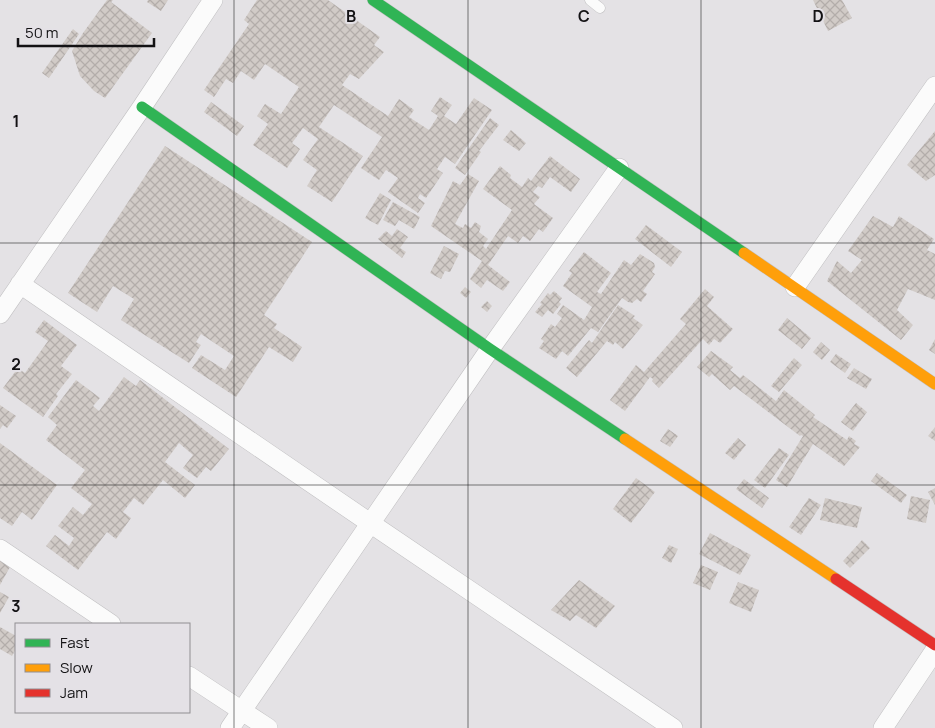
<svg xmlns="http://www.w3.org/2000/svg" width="935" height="728" font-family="Manrope,sans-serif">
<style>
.building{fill:url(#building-cross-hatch)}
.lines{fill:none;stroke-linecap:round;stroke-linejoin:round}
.lane-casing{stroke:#c1c0c2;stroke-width:11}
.street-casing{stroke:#c1c0c2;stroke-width:20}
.fast-casing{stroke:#c1c0c2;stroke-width:12}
.slow-casing{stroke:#c1c0c2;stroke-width:12}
.jam-casing{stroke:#c1c0c2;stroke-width:12}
.lane{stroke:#fbfbfb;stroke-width:10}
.street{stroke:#fbfbfb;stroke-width:19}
.fast{stroke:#30b455;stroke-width:11}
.slow{stroke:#ff9f0a;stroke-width:11}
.jam{stroke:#e5322d;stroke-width:11}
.grid{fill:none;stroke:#131214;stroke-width:1;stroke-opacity:0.55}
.grid-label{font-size:16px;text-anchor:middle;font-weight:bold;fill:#131214;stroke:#e4e1e6;stroke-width:4;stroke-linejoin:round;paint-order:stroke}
</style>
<defs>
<pattern id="building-cross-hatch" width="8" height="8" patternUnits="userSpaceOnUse" patternTransform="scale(1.25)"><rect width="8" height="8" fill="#d1cbc7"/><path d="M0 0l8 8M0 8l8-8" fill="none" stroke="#b3adaa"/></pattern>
</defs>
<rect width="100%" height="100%" fill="#e4e2e5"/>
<path class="building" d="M107 0H113L111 2 152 33 105 98 94 91 80 76 72 51 83 33Z
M148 0H168L161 11 147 2Z
M257 0H328L380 37 374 45 384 52 359 79 350 74 342 85 388 116 399 99 414 110 409 117 429 130 438 116 431 111 440 97 452 105 444 116 456 124 474 98 492 110 455 164 445 157 437 169 443 173 426 198 420 194 418 198 425 203 418 213 388 192 398 178 386 170 379 180 361 168 382 137 334 105 319 127 363 156 332 202 307 186 317 170 303 160 318 139 303 128 292 143 300 149 287 168 253 145 268 124 257 116 265 104 281 114 299 87 265 64 254 80 241 71 233 83 226 79 214 97 204 90 249 24 244 20Z
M813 0H842L852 18 828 31Z
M73 29 79 34 49 78 42 73Z
M211 102 244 126 237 136 204 112Z
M490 118 499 125 479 151 481 152 465 175 455 168Z
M511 130 526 143 519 151 503 140Z
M935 131V175L926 181 907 165Z
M165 146 312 242 264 315 277 324 274 328 302 347 293 362 269 347 236 397 192 368 201 355 225 370 234 356 201 334 196 342 201 345 189 363 121 320 134 299 113 286 97 312 68 293Z
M550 156 580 179 571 192 550 177 542 188 538 186 533 192 540 197 534 204 553 218 543 232 539 229 530 241 523 236 518 243 508 236 488 265 510 282 503 291 487 280 481 288 470 279 482 261 431 226 453 181 460 185 468 174 479 181 455 224 463 228 465 224 471 228 475 222 481 226 479 232 488 239 483 246 486 249 512 210 483 189 500 166 511 175 510 178 522 187 528 178 531 181Z
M380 193 391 200 378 225 365 218Z
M393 202 420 217 414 229 399 220 395 226 383 220Z
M873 216 893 227 899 216 934 239 927 250 935 254V300L908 289 897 310 913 325 901 340 827 281 837 261 851 273 862 260 848 251Z
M646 225 682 252 671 267 635 239Z
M397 229 408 237 400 248 406 252 402 258 378 239 386 231 392 236Z
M444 246 459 254 450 272 445 271 441 279 430 273Z
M584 252 611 273 597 292 601 294 624 260 631 265 640 254 654 263 655 267 652 272 655 274 643 291 647 294 641 302 637 299 632 303 628 302 622 298 598 332 591 328 568 356 562 351 556 359 539 348 544 341 541 339 551 324 555 327 562 318 557 314 563 305 584 320 592 307 563 286 572 273 569 271Z
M465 287 471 292 466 298 460 293Z
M705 289 714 297 707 306 733 329 720 343 714 339 709 345 703 339 659 388 652 381 653 379 650 377 625 411 610 400 636 365 644 372 686 324 680 319Z
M554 291 562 298 559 302 561 304 553 314 548 310 542 317 535 312 542 304 540 303 548 293 550 295Z
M487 301 492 306 487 312 481 307Z
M618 305 635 316 633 318 643 325 623 349 615 342 613 345 607 341 577 377 566 368 589 340 592 343Z
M787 318 811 338 802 349 778 330Z
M44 320 77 345 61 366 72 374 56 394 58 396 43 417 3 388 18 368 25 373 48 341 35 332Z
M935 339V354L929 350Z
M821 342 830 350 822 360 813 352Z
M711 351 733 367 730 370 740 378 743 375 776 401 784 390 815 415 813 417 847 440 849 436 856 441 854 444 860 447 844 466 813 444 787 487 776 480 803 436 801 435 800 436 734 386 730 390 712 374 709 377 697 367Z
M836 354 851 364 845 373 830 362Z
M794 358 802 365 779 392 771 386Z
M854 368 872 379 866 389 847 378Z
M124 377 136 386 140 380 229 449 211 471 206 467 197 478 183 468 193 455 179 443 165 462 195 485 185 498 163 480 143 505 134 498 123 512 131 518 116 539 107 532 78 570 46 546 55 535 69 546 74 538 58 526 73 507 83 515 92 504 71 488 85 470 46 440 57 425 48 417 76 380 100 398 93 406 99 411Z
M856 403 867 412 853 431 841 422Z
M0 405 16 416 7 428 3 425 0 429Z
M935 427V441L928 436Z
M668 429 678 436 670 447 660 441Z
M738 438 746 445 734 460 725 453Z
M0 443 57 485 32 520 22 512 12 526 0 518Z
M779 448 789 455 765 488 754 480Z
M877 473 907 495 901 503 871 481Z
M636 478 655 492 631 523 613 509Z
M744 479 769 498 762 508 736 489Z
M935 488V505L928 492Z
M911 496 930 500 926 523 907 519Z
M809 498 821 505 801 535 789 527Z
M825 498 862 507 857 528 820 520Z
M710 533 751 555 740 575 699 554Z
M862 540 870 548 850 568 843 561Z
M669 545 678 549 671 563 662 558Z
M0 559 11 565 0 585Z
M701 565 718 572 710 590 693 583Z
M579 580 615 606 596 628 576 615 570 621 551 610Z
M738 582 759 590 751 612 729 603Z
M0 592 9 597 0 613Z
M0 627 16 636V649L12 656 0 649Z"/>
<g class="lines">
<g class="lane-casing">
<path id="lane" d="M590 0 600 8"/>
</g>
<g class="street-casing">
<path id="street" d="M20 284 370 523 673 728
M795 287 935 86
M0 314 142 107 213 0
M0 549 111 624
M189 676 268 728
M230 728 490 349 619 168
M883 728 935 650"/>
</g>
<g class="fast-casing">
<path id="fast" d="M373 0 744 253
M142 107 490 349 625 439"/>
</g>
<g class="slow-casing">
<path id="slow" d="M744 253 935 384
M625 439 836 579"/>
</g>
<g class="jam-casing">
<path id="jam" d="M836 579 935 645"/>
</g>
<use href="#lane" class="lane"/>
<use href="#street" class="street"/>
<use href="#fast" class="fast"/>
<use href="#slow" class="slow"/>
<use href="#jam" class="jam"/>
</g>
<path class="grid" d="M234 0V728M468 0V728M701 0V728M0 243H935M0 485H935"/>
<g class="grid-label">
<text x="351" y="22">B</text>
<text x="584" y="22">C</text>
<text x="818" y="22">D</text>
<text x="16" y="127">1</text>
<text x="16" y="370">2</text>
<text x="16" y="612">3</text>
</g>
<rect x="15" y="623" width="175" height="90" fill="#e4e1e6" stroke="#908e92"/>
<rect x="25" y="639" width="25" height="8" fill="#30b455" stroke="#908e92"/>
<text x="60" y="648" font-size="15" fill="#131214">Fast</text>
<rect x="25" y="664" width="25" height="8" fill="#ff9f0a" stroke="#908e92"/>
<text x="60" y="673" font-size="15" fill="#131214">Slow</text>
<rect x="25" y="689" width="25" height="8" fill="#e5322d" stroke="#908e92"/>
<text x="60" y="698" font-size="15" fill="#131214">Jam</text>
<path d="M18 38v8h136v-8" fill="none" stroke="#131214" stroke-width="2.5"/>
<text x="25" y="38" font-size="15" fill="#131214" stroke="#e4e1e6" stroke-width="4" paint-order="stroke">50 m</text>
</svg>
